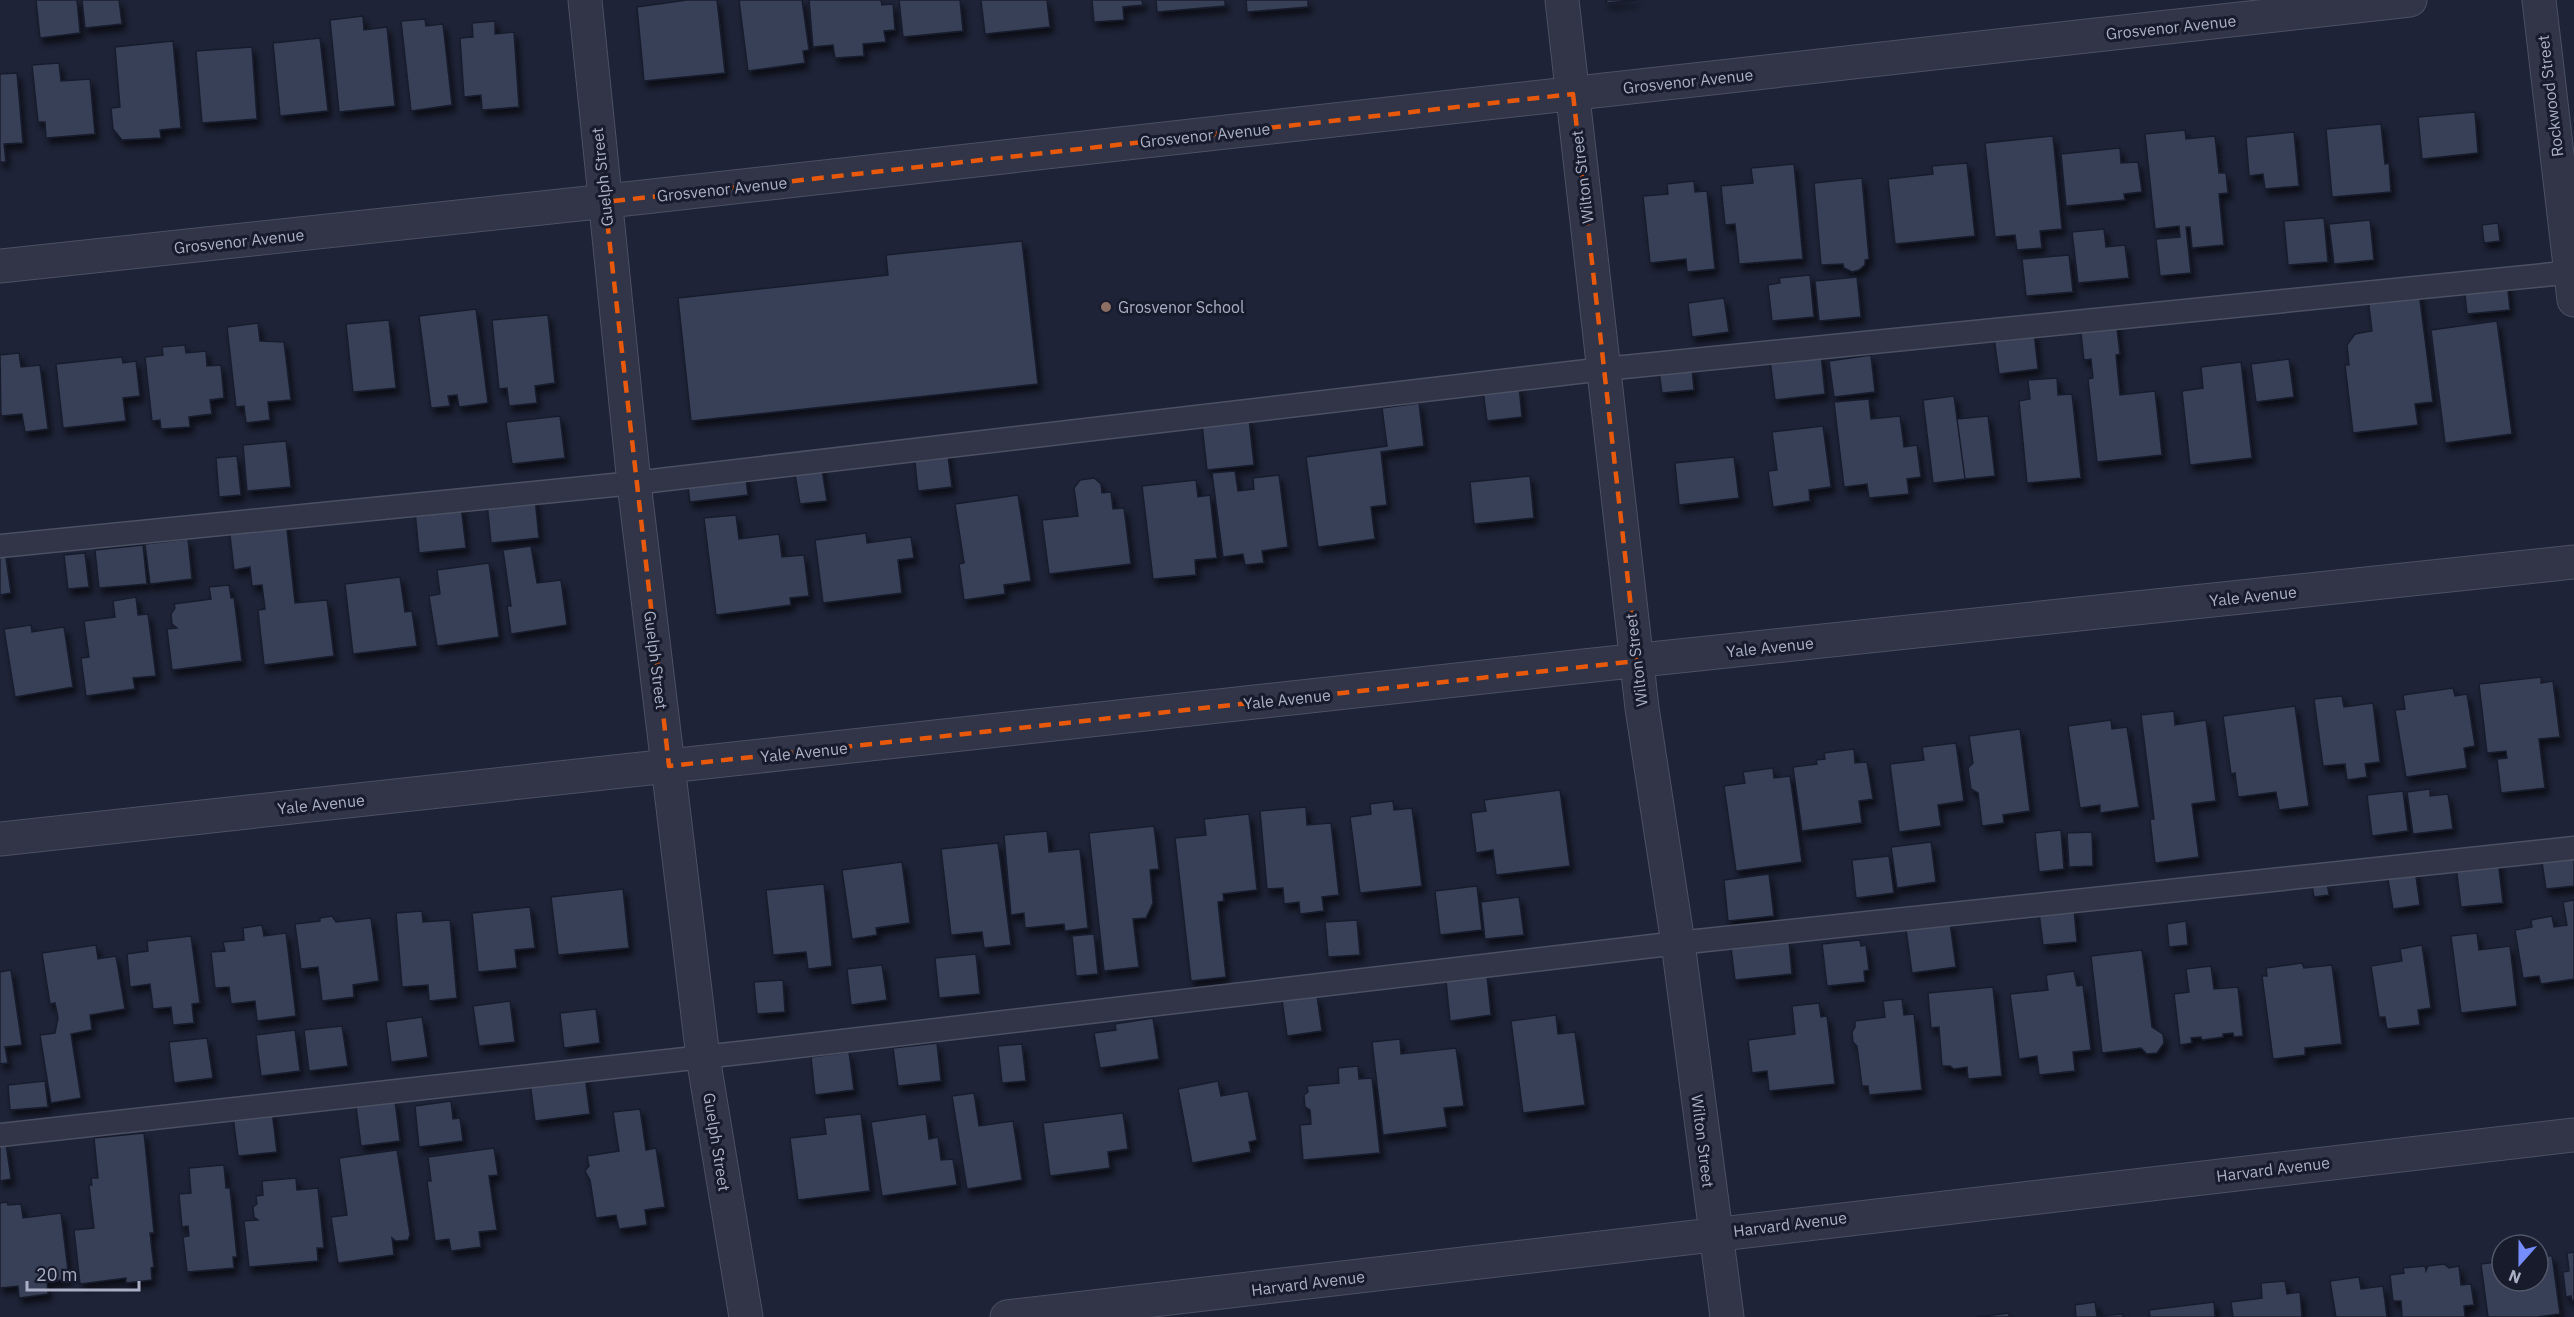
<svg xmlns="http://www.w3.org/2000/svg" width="2574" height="1317" font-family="'IBM Plex Sans',sans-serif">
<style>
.building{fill:#394058;stroke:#191d2d;stroke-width:1.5;filter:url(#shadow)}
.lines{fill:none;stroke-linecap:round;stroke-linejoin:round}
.service-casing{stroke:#4c5063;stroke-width:25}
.minor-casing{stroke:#4c5063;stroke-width:35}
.service{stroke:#313547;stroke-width:22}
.minor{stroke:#313547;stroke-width:33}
.marked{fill:none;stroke:#e8590c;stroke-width:4.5;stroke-dasharray:12 8;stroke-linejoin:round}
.education-dot{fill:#8d6e63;stroke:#171b2b;stroke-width:2}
.labels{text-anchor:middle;stroke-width:6;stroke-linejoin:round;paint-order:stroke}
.street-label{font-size:16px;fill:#abafc5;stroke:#171b2b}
.poi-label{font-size:16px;fill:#abafc5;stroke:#171b2b;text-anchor:start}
</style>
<defs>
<filter id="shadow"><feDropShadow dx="3.5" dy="6" stdDeviation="3" flood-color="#0009"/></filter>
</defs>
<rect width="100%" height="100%" fill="#1e2337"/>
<path class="building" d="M36 0H77L80 33 40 38Z
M82 0H119L122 24 85 28Z
M687 0H717L725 73 644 81 637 7Z
M739 0H802L809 50 803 51 805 63 748 71Z
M809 0H881L882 5 893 4 895 30 884 31 886 42 863 44 864 56 835 58 833 45 813 47Z
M899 0H960L963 31 903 37Z
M981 0H1047L1050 27 985 34Z
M1092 0H1142L1143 5 1123 7 1124 20 1094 22Z
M1156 0H1225V6L1157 12Z
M1246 0H1308V7L1247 12Z
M1606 0H1637L1607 3Z
M363 16 364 30 387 27 395 106 339 112 330 20Z
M425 19 426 26 443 24 452 105 411 111 401 21Z
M495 21V34L514 32 519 107 482 110 481 95 464 97 460 38 473 37 472 23Z
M320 38 328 111 280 116 273 43Z
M173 41 181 128 160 130 161 138 122 140 113 129 111 108 120 107 115 47Z
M252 47 257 119 202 123 196 51Z
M59 63 61 81 90 79 95 134 46 138 45 122H38L32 65Z
M17 73 23 143 4 144 6 162H0V74Z
M2475 112 2478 153 2422 159 2418 117Z
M2381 124 2385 164 2389 163 2391 192 2332 197 2326 129Z
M2185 130 2186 139 2215 136 2219 173H2226L2228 193 2219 194 2224 245 2192 248 2190 227H2186L2191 273 2160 276 2156 239 2180 237 2179 226 2155 229 2145 134Z
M2294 132 2299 186 2265 189 2263 174 2249 176 2246 137Z
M2053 136 2062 229 2040 231 2042 248 2017 250 2015 235 1995 237 1985 143Z
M2120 148 2121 163 2138 162 2142 192 2124 194 2125 200 2066 206 2061 154Z
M1967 163 1975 236 1895 244 1888 179 1933 174 1932 166Z
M1794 164 1803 259 1739 264 1735 224 1725 225 1721 186 1753 183 1751 168Z
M1862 178 1869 259 1865 260V265L1859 270 1852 272 1844 268 1843 264 1821 265 1814 183Z
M1694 181 1695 192 1707 191 1715 269 1687 272 1686 259 1650 263 1643 196 1668 194 1667 184Z
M2324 218 2328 262 2288 265 2284 221Z
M2370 220 2374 260 2334 264 2329 224Z
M2498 223 2500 241 2484 243 2482 225Z
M2104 229 2106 247 2125 245 2129 278 2078 283 2072 232Z
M1022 241 1038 384 691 421 678 298 888 275 886 255Z
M2069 255 2073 292 2026 296 2022 259Z
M1810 275 1814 317 1772 321 1768 285 1780 283 1779 278Z
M1857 277 1861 317 1819 321 1815 281Z
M2507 281 2510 310 2467 314 2464 285Z
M2419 292 2433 402 2415 404 2418 425 2353 433 2345 365H2349L2347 345 2355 334 2372 331 2368 299Z
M1724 298 1729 332 1692 337 1688 303Z
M476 309 488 403 459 407 457 395 448 396 450 406 431 408 419 316Z
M548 315 555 383 535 386 537 403 509 406 507 388 499 389 492 320Z
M389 320 396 388 353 392 346 324Z
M2116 321 2120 354 2116 355 2120 395 2155 391 2162 455 2097 462 2088 379 2093 378 2091 359 2084 360 2080 325Z
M2497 321 2512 434 2445 443 2431 330Z
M258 323 260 341 284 342 291 400 268 402 270 420 246 423 244 406 236 407 227 327Z
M2034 332 2038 369 1999 374 1994 337Z
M185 345 186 353 206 351 207 366 221 365 224 398 210 400 212 414 189 417 190 427 161 429 160 420 152 421 145 357 163 355 162 347Z
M19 353 21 367 40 365 48 429 25 432 22 414 1 416 0 355Z
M1821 354 1825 394 1775 400 1770 360Z
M1871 355 1875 392 1834 397 1829 361Z
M122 357 123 363 136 361 140 396 123 398 126 421 63 428 56 364Z
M2289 359 2294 397 2256 402 2251 364Z
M2241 362 2252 458 2190 465 2182 391 2203 388 2201 367Z
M1692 368 1694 390 1662 393 1659 371Z
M2057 378 2058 395 2072 394 2081 478 2027 483 2019 401 2030 399 2028 380Z
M1519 386 1522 417 1487 421 1483 390Z
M1954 396 1965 479 1933 483 1923 400Z
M1869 399 1871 419 1900 416 1904 447 1917 445 1921 477 1907 479 1909 494 1869 498 1867 484 1844 487 1834 402Z
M1419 403 1424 446 1381 452 1387 505 1371 507 1375 539 1318 547 1306 457 1387 446 1382 408Z
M560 416 565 458 512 464 506 422Z
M1988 416 1995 476 1965 479 1957 419Z
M1249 419 1254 465 1207 470 1202 424Z
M1823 426 1831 487 1809 490 1810 501 1773 507 1768 471 1777 470 1772 432Z
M286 441 291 487 247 491 243 445Z
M947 449 952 487 918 491 914 453Z
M237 456 241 495 219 497 216 458Z
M1734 457 1739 498 1679 505 1675 463Z
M821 464 827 501 800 504 794 468Z
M1235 471 1238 491 1254 489 1253 478 1279 475 1288 547 1262 551 1264 563 1245 565 1243 554 1223 557 1212 473Z
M745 473 748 495 690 502 687 479Z
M1530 476 1534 518 1474 524 1470 482Z
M1094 478 1101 484 1102 493 1111 492 1113 509 1124 508 1131 564 1049 574 1042 520 1078 516 1074 488 1080 480Z
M1196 480 1198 497 1210 495 1217 558 1195 560 1196 575 1153 579 1142 486Z
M1018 495 1031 581 1004 585 1005 594 964 600 959 564 964 563 955 504Z
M535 498 539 538 491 543 487 503Z
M461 506 466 548 419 553 415 511Z
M736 515 739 539 779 534 782 557 804 555 809 596 790 598 791 605 716 615 704 518Z
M286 521 295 603 327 600 334 656 264 665 258 610 265 609 262 585 252 586 250 567 234 570 229 527Z
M866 533 867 543 911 537 914 558 898 560 902 593 823 603 815 540Z
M188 539 192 579 150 584 145 544Z
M143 545 147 584 99 588 95 550Z
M531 546 537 583 561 580 567 625 511 634 507 606H511L503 550Z
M0 551H5L11 593 0 595Z
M85 553 89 587 68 589 64 555Z
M489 563 499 637 437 646 429 596 440 594 437 570Z
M400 577 405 612 412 611 417 646 353 654 345 584Z
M229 585 231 598H234L242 661 172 670 167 629 177 628 172 624 171 614 175 608 174 604 211 599 209 587Z
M136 597 138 615 148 614 156 676 133 678 135 689 86 696 81 658 89 657 84 621 115 617 113 601Z
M31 625 32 632 64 627 73 687 15 697 4 629Z
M2541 677V683L2553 681 2560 737 2539 739 2545 788 2501 793 2497 759 2507 758 2506 751 2487 753 2479 684Z
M2453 688 2455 696 2467 694 2475 746 2464 748 2467 768 2406 777 2395 710 2405 709 2403 695Z
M2342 696 2344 707 2373 703 2380 762 2365 764 2367 777 2347 780 2345 764 2323 766 2314 699Z
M2295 706 2309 806 2279 810 2276 792 2238 797 2235 773 2231 774 2223 716Z
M2174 711 2175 725 2206 720 2216 801 2192 804 2199 857 2155 863 2150 819H2154L2141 715Z
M2111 720 2112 729 2127 727 2139 807 2100 813V805L2080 808 2068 726Z
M2020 729 2030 811 2003 815 2004 823 1982 826 1978 793 1971 789 1968 768 1973 763 1969 736Z
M1956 743 1964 801 1938 805 1941 826 1899 832 1890 764 1924 760 1922 747Z
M1854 749 1855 763 1867 762 1873 799 1859 801 1862 823 1802 831 1793 767 1817 764 1816 760 1825 759 1824 753Z
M1773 768 1774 778 1790 776 1802 862 1736 871 1724 786 1745 783 1743 772Z
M2430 789V796L2448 794 2453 829 2413 834 2407 792Z
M1560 790 1570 866 1496 875 1493 850 1476 853 1471 813 1486 811 1484 800Z
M2403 791 2408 831 2372 836 2367 795Z
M1393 801 1394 810 1412 808 1422 886 1360 893 1350 817 1371 814 1370 804Z
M1306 807 1307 825 1331 823 1339 895 1322 897 1324 911 1300 914 1299 902 1284 904 1283 888 1267 889 1260 811Z
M1249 814 1257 890 1223 894 1224 901 1218 902 1226 977 1191 981 1175 838 1206 835 1204 819Z
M1154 826 1159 869 1150 870 1153 903 1146 918 1133 919 1139 967 1104 971 1089 833Z
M2061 830 2064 869 2039 872 2035 833Z
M1047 831 1049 852 1080 849 1088 928 1065 931 1064 924 1025 928 1024 913 1011 915 1004 835Z
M2092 832 2093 866 2069 867 2067 833Z
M1931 842 1936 882 1897 888 1891 847Z
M998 843 1011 945 984 948 982 932 951 935 941 849Z
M2574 851V886L2546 889 2541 855Z
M1889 856 1894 893 1856 898 1852 860Z
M2498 861 2503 903 2461 907 2456 866Z
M902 862 910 923 876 928 877 935 852 939 842 870Z
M2415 870 2420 905 2393 909 2387 873Z
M1769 874 1774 916 1728 921 1724 880Z
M2327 883 2329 895 2314 897 2312 886Z
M824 884 832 966 808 969 806 952 773 955 766 890Z
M1477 886 1482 930 1440 935 1435 891Z
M623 889 629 948 558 955 551 897Z
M1519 897 1524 935 1485 939 1481 902Z
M2574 900V979L2541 984 2539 976 2523 978 2515 930 2532 927 2531 920 2552 916 2554 927 2567 925 2563 902Z
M530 907 535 948 515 950 517 968 478 972 472 913Z
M2074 909 2077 942 2043 945 2039 913Z
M422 911 423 922 450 920 457 998 429 1001 428 985 402 987 396 913Z
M332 916 336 922 371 918 379 981 353 985 354 997 322 1001 318 967 301 969 295 924 320 921V918Z
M1357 920 1360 955 1328 957 1325 922Z
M2186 921 2188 945 2169 947 2167 924Z
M1950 923 1956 967 1912 973 1906 929Z
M262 925 264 936 286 933 296 1016 257 1021 255 1001 231 1004 229 987 215 988 211 952 225 951 223 942 244 940 243 928Z
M2477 933 2479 950 2510 946 2517 1006 2461 1013 2451 936Z
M1094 934 1098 974 1076 976 1072 936Z
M191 936 200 1003 192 1004 194 1023 173 1025 171 1007 153 1009 150 984 130 987 127 954 148 951 147 941Z
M1860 940 1861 946 1866 945 1869 970 1864 971 1865 982 1827 986 1822 944Z
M1789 941 1792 974 1735 980 1731 948Z
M96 945 98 959 116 956 125 1009 90 1015 92 1030 71 1034 81 1098 51 1103 40 1035 55 1033 58 1018 55 1003 50 1004 42 953Z
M2422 945 2431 1008 2418 1010 2420 1025 2387 1029 2385 1017H2379L2371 966 2402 961 2400 949Z
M2142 950 2152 1027 2163 1034 2164 1043 2157 1053 2147 1054 2141 1048 2102 1053 2091 956Z
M976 954 980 994 939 998 935 958Z
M2302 963 2304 968 2332 965 2342 1044 2305 1048V1055L2273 1059 2262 976H2267L2266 968Z
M882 965 887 1000 851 1005 847 969Z
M2211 966 2214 989 2238 987 2243 1036 2234 1037 2233 1033 2223 1034V1037L2202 1040 2201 1037 2191 1038 2192 1043 2180 1045 2174 994 2189 992 2186 969Z
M11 970 22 1045 5 1047 8 1063 0 1064V972Z
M2074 971 2077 986 2083 985 2091 1050 2073 1052 2075 1071 2039 1075 2037 1056 2019 1059 2010 994 2048 990 2046 975Z
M1487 976 1491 1015 1450 1021 1446 981Z
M783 980 785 1012 757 1014 754 982Z
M1993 987 2002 1076 1968 1079 1967 1067 1954 1069 1950 1066H1942L1939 1027 1931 1028 1928 993Z
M1317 996 1322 1031 1287 1036 1282 1000Z
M1902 999 1904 1015 1914 1014 1922 1090 1869 1095 1868 1086H1862L1857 1046 1853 1042 1852 1032 1855 1027V1021L1885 1017 1883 1001Z
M510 1001 515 1042 479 1046 473 1006Z
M1819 1003 1821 1017 1827 1016 1835 1084 1769 1091 1767 1071 1752 1073 1748 1040 1795 1034 1792 1006Z
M596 1009 600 1043 564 1048 560 1013Z
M1556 1015 1558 1034 1575 1032 1585 1105 1523 1113 1511 1021Z
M422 1017 428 1057 391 1062 386 1022Z
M1153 1018 1159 1059 1100 1068 1094 1033 1116 1030 1115 1024Z
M342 1026 348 1066 309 1071 304 1030Z
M295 1030 300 1071 261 1076 256 1035Z
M207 1038 213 1078 174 1083 169 1042Z
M1400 1039 1401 1054 1456 1048 1464 1106 1444 1108 1447 1127 1383 1135 1372 1042Z
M937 1043 941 1081 898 1086 893 1048Z
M1022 1044 1026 1081 1002 1083 998 1046Z
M849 1052 854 1090 815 1095 811 1057Z
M1358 1066 1359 1079 1372 1078 1380 1153 1303 1160 1300 1125 1311 1124 1310 1110 1305 1107 1304 1095 1308 1092 1307 1086 1339 1083 1338 1068Z
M585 1076 590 1114 535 1121 530 1082Z
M45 1081 48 1107 10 1110 8 1085Z
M1218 1081 1221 1096 1248 1091 1257 1140 1249 1142 1251 1152 1192 1163 1178 1089Z
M974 1093 979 1126 1013 1121 1022 1180 967 1189 952 1096Z
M395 1101 400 1141 361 1146 356 1106Z
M451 1101 453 1119 460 1118 463 1141 419 1147 415 1106Z
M640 1109 646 1150 656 1148 665 1207 645 1210 647 1225 619 1229 616 1215 596 1218 590 1180 585 1171 589 1166 587 1156 619 1151 613 1112Z
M272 1111 277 1152 238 1156 233 1116Z
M1123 1113 1128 1149 1108 1152 1110 1168 1050 1176 1043 1123Z
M861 1114 870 1191 798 1200 790 1138 826 1134 824 1118Z
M926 1114 929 1139 938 1137 941 1160 953 1159 957 1185 882 1196 871 1122Z
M144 1133 154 1233H150L154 1267 151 1268 152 1280 126 1283V1278L80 1284 74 1230 94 1228 89 1185H92L91 1178H98L94 1138Z
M0 1144H6L11 1179 0 1181Z
M494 1148 498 1175 489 1176 497 1230 479 1232 481 1247 451 1251 449 1239 435 1241 427 1181H431L428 1157Z
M397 1150 410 1235 408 1240 396 1241 392 1238 394 1255 338 1263 331 1217 347 1215 339 1158Z
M224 1165 226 1188H230L237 1257H233L234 1268 187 1272 183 1237 189 1236 188 1226 182 1227 179 1194 191 1193 189 1168Z
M296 1178 297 1190 318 1188 324 1248H317L318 1261 249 1267 244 1221 258 1220 254 1217 253 1207 257 1204 256 1196 263 1195 262 1181Z
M7 1202 8 1205 21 1204 23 1218 61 1213 69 1279 47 1282 48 1294 19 1298 18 1286 0 1288V1203Z
M2502 1250V1281H2538V1252L2544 1256H2552L2560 1314 2537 1317H2488L2481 1264 2496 1262 2495 1251Z
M2574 1252V1300L2572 1301 2571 1296 2566 1297 2563 1272 2569 1271 2567 1253Z
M2444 1264 2449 1268 2459 1266 2461 1285 2471 1284 2474 1305 2464 1306 2465 1317H2402L2401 1301H2393L2390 1275 2404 1273 2403 1268 2425 1266 2426 1271 2428 1266Z
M2359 1277 2361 1289 2383 1286 2387 1317H2336L2330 1281Z
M2285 1281 2287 1294 2300 1292 2302 1317H2233L2231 1302 2262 1298 2261 1283Z
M2095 1302 2097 1316 2123 1314V1317H2076L2075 1305Z
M2214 1302 2215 1317H2150L2149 1310Z
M2009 1313V1317H1977Z"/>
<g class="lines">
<g class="service-casing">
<path id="service" d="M0 546 634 483 1604 369 2574 272
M0 1135 757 1051 1678 943 2574 848"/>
</g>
<g class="minor-casing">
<path id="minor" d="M585 0 634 483 703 1057 746 1317
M1562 0 1642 708 1678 943 1727 1317
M2539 0 2574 300
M0 266 644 197 2410 0
M0 839 1584 666 2574 562
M1007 1317 2574 1135"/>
</g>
<use href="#service" class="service"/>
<use href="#minor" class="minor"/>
</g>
<path class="marked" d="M1573 94 1637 661 669 766 605 202Z"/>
<circle class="education-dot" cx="1106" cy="307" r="6"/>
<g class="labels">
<g class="street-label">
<text transform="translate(2171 27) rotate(-6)" y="6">Grosvenor Avenue</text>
<text transform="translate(1688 81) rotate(-6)" y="6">Grosvenor Avenue</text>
<text transform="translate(2550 96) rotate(-97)" y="6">Rockwood Street</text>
<text transform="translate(1205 135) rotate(-6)" y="6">Grosvenor Avenue</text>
<text transform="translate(602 177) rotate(-96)" y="6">Guelph Street</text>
<text transform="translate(1582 177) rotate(-97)" y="6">Wilton Street</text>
<text transform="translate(722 189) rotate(-6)" y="6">Grosvenor Avenue</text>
<text transform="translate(239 241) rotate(-6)" y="6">Grosvenor Avenue</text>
<text transform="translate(2253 596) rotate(-6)" y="6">Yale Avenue</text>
<text transform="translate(1770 647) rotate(-6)" y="6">Yale Avenue</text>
<text transform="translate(656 660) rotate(83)" y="6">Guelph Street</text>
<text transform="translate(1636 660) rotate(-97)" y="6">Wilton Street</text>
<text transform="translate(1287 699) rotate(-6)" y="6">Yale Avenue</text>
<text transform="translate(804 752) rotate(-6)" y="6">Yale Avenue</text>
<text transform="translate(321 804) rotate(-6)" y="6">Yale Avenue</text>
<text transform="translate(1703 1141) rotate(83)" y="6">Wilton Street</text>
<text transform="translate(717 1142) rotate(81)" y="6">Guelph Street</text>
<text transform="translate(2273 1169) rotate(-7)" y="6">Harvard Avenue</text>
<text transform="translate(1790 1224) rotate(-7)" y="6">Harvard Avenue</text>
<text transform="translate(1308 1283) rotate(-7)" y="6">Harvard Avenue</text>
</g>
<g class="poi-label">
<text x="1118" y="313">Grosvenor School</text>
</g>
</g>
<g transform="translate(2520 1263) rotate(201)"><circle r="28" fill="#171b2b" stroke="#525669" stroke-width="1.5"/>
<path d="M0-4.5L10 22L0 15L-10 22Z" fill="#768dfe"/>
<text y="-9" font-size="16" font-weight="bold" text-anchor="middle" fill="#abafc5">N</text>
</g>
<path d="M27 1281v9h112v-9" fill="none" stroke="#abafc5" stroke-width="3"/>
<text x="36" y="1281" font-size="18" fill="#abafc5" stroke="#171b2b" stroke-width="4.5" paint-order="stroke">20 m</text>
</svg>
